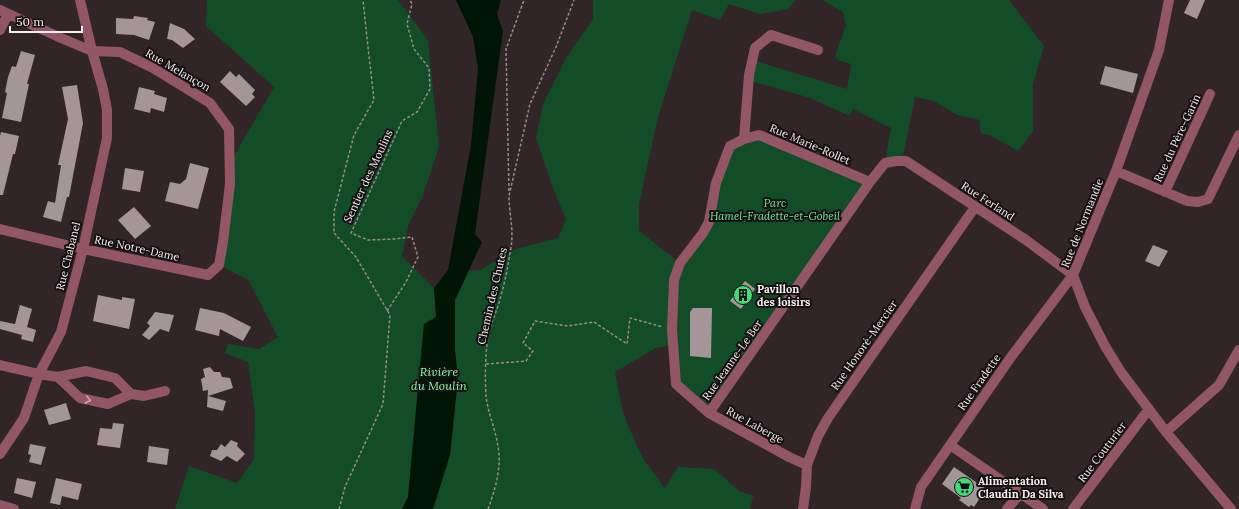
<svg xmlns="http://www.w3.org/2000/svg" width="1239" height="509" font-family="Lora,serif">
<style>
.green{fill:#134d28}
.water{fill:#001504}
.building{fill:#a49698}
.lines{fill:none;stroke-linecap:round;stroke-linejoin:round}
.path{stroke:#968c8e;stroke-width:1.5;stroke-dasharray:3 2;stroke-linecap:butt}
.minor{stroke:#935664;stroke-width:10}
.oneway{stroke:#c9aab0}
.labels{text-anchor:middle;stroke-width:4;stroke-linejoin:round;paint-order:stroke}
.street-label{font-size:11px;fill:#f6eeef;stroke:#151011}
.park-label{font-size:11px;font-style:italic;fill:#78ea99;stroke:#151011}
.poi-label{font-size:11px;font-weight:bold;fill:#f6eeef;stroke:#151011;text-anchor:start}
.water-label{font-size:12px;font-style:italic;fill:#88faa8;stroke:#151011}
</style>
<rect width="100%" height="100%" fill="#312527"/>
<path class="green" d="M207 0H398L428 40 439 147 423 195 409 223 402 256 434 288 436 317 424 324 408 497 402 509H175L189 466 237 483 254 459 255 413 248 362 225 353 228 344 259 349 278 337 248 280 219 265 230 163 274 87 206 26Z
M593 0H795L788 9 760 14 729 4 720 20 692 10 658 117 639 204V231L680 263 703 233 730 146 759 135 870 182 709 413 676 384 673 345 656 348 615 372 623 413 636 444 644 460 665 488 678 467 714 469 739 491 753 496 750 509H433L450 455 458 378 455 350V300L469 271 480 270 516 249 558 238 566 219 553 188 536 138 543 105 567 56 593 20Z
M822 0H1009L1044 46 1033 84V131L1018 151 990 135 983 134 980 131V120L957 115 934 101 915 97 902 161 885 163 891 128 853 109 849 116 810 98 748 80 752 60 847 89 851 64 837 60 835 56 846 26 843 12Z"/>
<path class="water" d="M456 0H501L497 14 503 31 475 234 482 242 455 300V350L458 378 450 455 433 509H402L408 497 424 324 436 317 434 288 448 270 471 145 478 68 473 37Z"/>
<path class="building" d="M1190 0H1205L1197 19 1184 13Z
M134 16 148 18 147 20 155 22 149 40 134 35 116 34V18L133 19Z
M170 23 184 29 195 39 183 48 172 40 167 39Z
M21 51 35 55 27 84H29L21 122 2 118 7 93 5 92 8 77 12 66 16 67Z
M1105 66 1138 74 1133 93 1100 84Z
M230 71 236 77 239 74 255 90 252 94 255 97 246 106 220 82Z
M77 85 83 123 69 197H67L61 222 43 217 48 201 55 203 61 165H58L68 119 62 87Z
M139 87 155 91 154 94 167 98 164 112 151 108 150 113 134 109Z
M1 132 19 136 15 154H13L3 195H0V136Z
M190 163 209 168 198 209 165 201 170 182 180 184 186 179Z
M125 168 144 171 140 192 122 189Z
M134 207 151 226 135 239 118 220Z
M1153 245 1168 251 1159 267 1145 261Z
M745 281 755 289 741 309 730 301Z
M98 295 122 300V297L135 299 129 329 93 321Z
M20 305 32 309 27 327 36 330 33 342 21 339 22 335 0 329V321L15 324Z
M200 308 224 313 251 327 243 341 220 329 219 336 195 330Z
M693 308H712L711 358 690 356V312Z
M155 312 174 315 169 332 160 329 149 340 142 335 150 326 147 323Z
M210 367 214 372H220L222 377 230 378 233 388 208 396 226 401 223 411 207 407 208 390 203 391 201 379 205 377 203 369Z
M66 403 71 419 49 425 44 410Z
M113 423 124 424 120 448 97 445 100 428 112 429Z
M231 440 238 443 237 446 245 454 237 462 227 456 221 461 210 456 212 450H217L221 444 225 447Z
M30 444 46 447 41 465 29 462 31 455 28 454Z
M149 446 169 449 167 465 147 462Z
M954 467 986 489 974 507 971 505 969 507 959 500 961 498 942 484Z
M17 478 36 482 32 498 14 493Z
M56 478 82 484 78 500 62 496 60 505 50 503Z"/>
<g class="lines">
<path class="path" d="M509 191 506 49 524 0
M387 311 406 282 418 257 412 237 394 239 368 240 351 233 402 121 417 112 430 89 429 68 414 49 407 24 412 4 410 0
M486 364 526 361 533 351 523 343 535 321 568 326 594 322 627 344 630 318 663 327
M339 509 345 487 383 404 390 315 356 257 334 233V212L354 135 374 100 367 38 363 0
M488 509C495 491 502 466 498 447 496 430 488 414 486 396 485 380 485 348 489 332 491 323 495 315 498 306 504 287 508 267 511 247 514 230 509 213 509 196L530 104 556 47 574 0"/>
<path class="minor" d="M0 10 61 38 92 51 120 52 153 68 210 103 229 129 230 184 223 242 219 265 208 275 83 249 0 229
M0 30 8 14
M744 139 749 75 755 48 771 35 818 50
M1116 171 1187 201 1198 202 1208 199 1239 135
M1165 192 1210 94
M1073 275 1085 307 1105 346 1121 372 1166 432 1231 509
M0 365 39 374 58 377 86 371 115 378 131 394
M58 377 80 398 108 404 131 394 144 396 165 391
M709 413 870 182 885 163 896 161H906L1026 240 1073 275
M1166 432 1219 385 1239 350
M950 445 1043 509
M0 454 24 418 39 374 61 332 83 249 107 138V110L103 89 92 51 80 0
M807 465 789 457 709 413 676 384 672 330 674 280 680 263 703 233 709 222 716 183 730 146 744 139 759 135 870 182
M0 505 14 509
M803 509 806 487 807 465 818 436 828 418 975 207
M915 509 921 487 1011 357 1073 275 1116 171 1159 50 1169 0
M1007 509 1020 494
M1073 509 1149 409"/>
</g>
<defs><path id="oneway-chevron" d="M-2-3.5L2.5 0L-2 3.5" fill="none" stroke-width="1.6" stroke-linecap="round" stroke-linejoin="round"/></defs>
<use class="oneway" href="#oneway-chevron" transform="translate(88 400) rotate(11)"/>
<defs>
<g id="building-disc" transform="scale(1)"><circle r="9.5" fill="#46d779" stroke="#151011"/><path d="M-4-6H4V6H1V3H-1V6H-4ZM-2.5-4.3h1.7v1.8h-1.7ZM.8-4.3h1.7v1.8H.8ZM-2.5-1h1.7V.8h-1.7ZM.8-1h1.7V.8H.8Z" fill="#111"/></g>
<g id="supermarket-disc" transform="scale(1)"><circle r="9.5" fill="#46d779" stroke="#151011"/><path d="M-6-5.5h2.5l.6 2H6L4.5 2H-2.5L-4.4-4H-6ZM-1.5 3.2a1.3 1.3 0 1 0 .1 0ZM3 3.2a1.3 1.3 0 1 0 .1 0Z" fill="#111"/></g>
</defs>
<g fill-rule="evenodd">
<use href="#building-disc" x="743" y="295"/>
<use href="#supermarket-disc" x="964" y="487"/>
</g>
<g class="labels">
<g class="street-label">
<text transform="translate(178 70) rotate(30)" y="4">Rue Melançon</text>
<text transform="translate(1177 138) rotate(-65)" y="4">Rue du Père-Garin</text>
<text transform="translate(810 144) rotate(23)" y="4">Rue Marie-Rollet</text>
<text transform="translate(368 176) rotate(-65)" y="4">Sentier des Moulins</text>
<text transform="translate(988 201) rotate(33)" y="4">Rue Ferland</text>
<text transform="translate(1082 223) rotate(-68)" y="4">Rue de Normandie</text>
<text transform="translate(137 248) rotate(12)" y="4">Rue Notre-Dame</text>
<text transform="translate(68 256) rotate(-76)" y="4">Rue Chabanel</text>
<text transform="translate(492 296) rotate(-77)" y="4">Chemin des Chutes</text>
<text transform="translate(864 345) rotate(-55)" y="4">Rue Honoré-Mercier</text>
<text transform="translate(732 360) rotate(-55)" y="4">Rue Jeanne-Le Ber</text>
<text transform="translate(979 382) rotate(-55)" y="4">Rue Fradette</text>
<text transform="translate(755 425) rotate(29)" y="4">Rue Laberge</text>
<text transform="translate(1102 452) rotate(-53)" y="4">Rue Couturier</text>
</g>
<g class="park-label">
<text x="775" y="207">Parc<tspan x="775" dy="13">Hamel-Fradette-et-Gobeil</tspan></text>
</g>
<g class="poi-label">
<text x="757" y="293">Pavillon<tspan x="757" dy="13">des loisirs</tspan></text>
<text x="978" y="485">Alimentation<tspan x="978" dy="13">Claudin Da Silva</tspan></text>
</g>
<g class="water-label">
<text x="439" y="376">Rivière<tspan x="439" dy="14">du Moulin</tspan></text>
</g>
</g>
<path d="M10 26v6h72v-6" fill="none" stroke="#f6eeef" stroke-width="2"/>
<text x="16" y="26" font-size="12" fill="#f6eeef" stroke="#151011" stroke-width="3" paint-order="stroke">50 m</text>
</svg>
